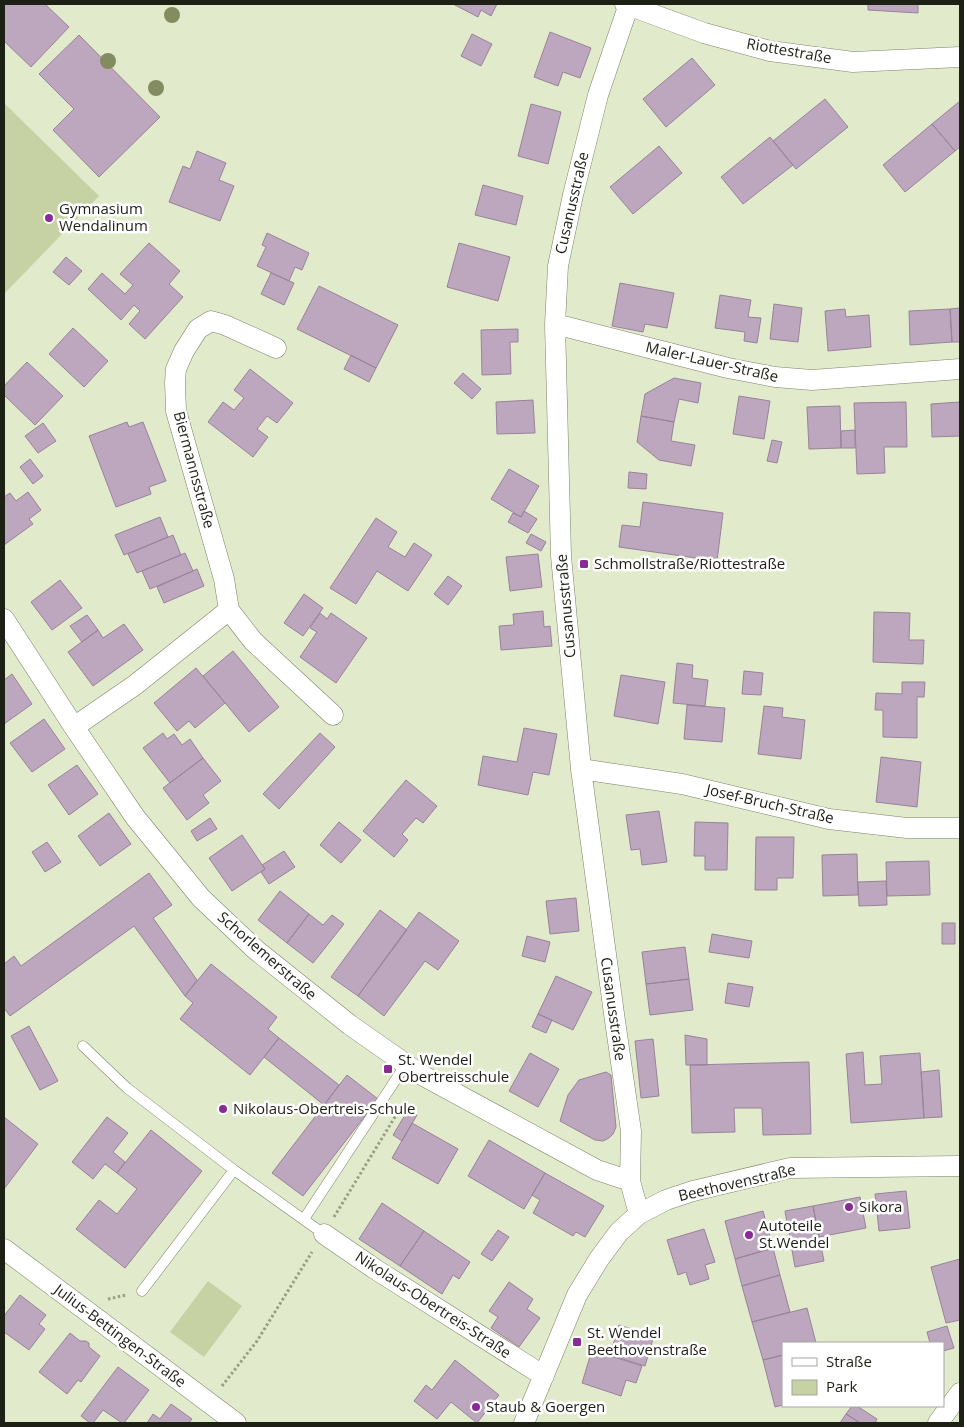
<svg xmlns="http://www.w3.org/2000/svg" width="964" height="1427" font-family="'Open Sans',sans-serif">
<style>
.green{fill:#c6d2a4}
.building{fill:#bca7be;stroke:#98839a}
.lines{fill:none;stroke-linecap:round;stroke-linejoin:round}
.service-casing{stroke:#7c8368;stroke-width:11}
.minor-casing{stroke:#7c8368;stroke-width:21}
.path{stroke:#989e87;stroke-width:3;stroke-dasharray:2.5 2.5;stroke-linecap:butt}
.service{stroke:#fff;stroke-width:10}
.minor{stroke:#fff;stroke-width:20}
.tree{fill:#838c5f}
.poi-dot{fill:#8a2b95;stroke:#fff;stroke-width:2}
.labels{text-anchor:middle;stroke-width:5;stroke-linejoin:round;paint-order:stroke}
.street-label{font-size:15px;fill:#1d2015;stroke:#fff}
.poi-label{font-size:15px;fill:#1d2015;stroke:#fff;text-anchor:start}
</style>
<rect width="100%" height="100%" fill="#e2eacc"/>
<path class="green" d="M4 103 99 196 4 294Z
M208 1281 242 1306 204 1357 170 1332Z"/>
<path class="building" d="M4 4H45L69 27 31 67 4 41Z
M453 4H497L491 16 481 10 478 17Z
M868 4H918V13L868 10Z
M550 32 591 48 580 78 563 72 558 86 534 77Z
M472 34 492 44 481 66 461 56Z
M79 35 160 117 99 177 53 130 74 109 39 74Z
M692 58 715 85 666 127 643 99Z
M825 99 848 127 796 169 773 141Z
M960 101V147L955 151 932 124Z
M531 104 561 112 548 164 518 156Z
M932 124 955 151 905 192 883 165Z
M770 137 793 165 743 204 721 177Z
M659 146 682 173 633 214 610 187Z
M197 151 226 163 219 180 234 186 220 221 169 202 183 166 190 169Z
M483 185 523 196 516 225 475 215Z
M267 233 309 253 302 270 295 267 289 281 257 266 266 247 262 245Z
M149 243 180 271 169 284 183 297 145 339 129 324 140 311 134 305 121 320 88 289 102 273 125 294 133 285 120 274Z
M459 243 510 257 498 301 447 287Z
M66 257 82 271 69 285 53 272Z
M271 273 294 283 284 305 261 294Z
M620 283 674 293 667 328 645 324 643 332 612 326Z
M319 286 398 325 376 368 297 329Z
M720 295 751 300 748 317 761 318 757 343 744 341 745 332 715 328Z
M774 304 802 308 798 342 770 339Z
M960 308V342H952L950 309Z
M845 309 846 317 869 315 871 347 828 351 825 311Z
M950 309 952 342 910 345 909 311Z
M73 328 108 361 84 387 49 354Z
M518 329V342H510L511 374 482 375 481 330Z
M351 355 376 368 369 382 344 369Z
M27 362 63 396 35 425 4 395V386Z
M250 369 293 403 277 423 267 416 257 429 268 437 253 457 208 422 223 402 234 410 244 398 234 390Z
M463 373 481 389 472 399 454 383Z
M674 378 701 383 698 403 679 399 674 422 641 416 645 394Z
M739 396 770 401 764 439 733 434Z
M533 400 535 433 497 434 496 402Z
M906 402 907 447H884L885 473 857 474 854 403Z
M960 402V436L932 437 931 404Z
M840 406 841 448 809 449 807 407Z
M641 416 674 422 671 441 695 445 691 466 659 460 637 442Z
M127 422 129 427 143 422 166 481 149 487 151 494 116 507 89 436Z
M43 423 56 441 38 453 25 436Z
M855 430V448H841V431Z
M772 440 782 442 777 463 767 461Z
M30 459 43 476 33 484 20 467Z
M509 469 539 486 521 517 491 499Z
M629 472 647 474 646 489 628 488Z
M28 492 41 510 29 519 33 524 4 545V497L10 493 16 501Z
M643 502 723 513 717 561 619 547 622 525 640 527Z
M524 511 537 519 528 533 508 522 513 513 521 517Z
M160 517 168 537 124 555 115 535Z
M376 518 397 532 388 547 405 557 414 543 432 555 408 591 377 571 356 604 330 588Z
M531 534 546 542 541 551 526 543Z
M173 535 181 555 137 573 128 554Z
M185 553 193 571 150 589 142 571Z
M538 554 542 587 510 591 506 557Z
M197 569 204 586 164 603 157 587Z
M448 576 462 586 448 605 434 594Z
M60 580 82 608 52 630 31 602Z
M304 594 323 608 303 636 284 623Z
M543 611 544 627 550 626 552 646 501 650 499 626 514 625 513 614Z
M874 612 910 613 909 640H924L923 664 873 662Z
M320 613 327 619 331 613 367 638 336 683 300 657 317 632 310 628Z
M87 615 98 630 82 642 70 626Z
M124 624 143 650 93 686 68 652 98 630 103 638Z
M233 651 279 707 249 732 203 676Z
M677 663 693 665 692 678 708 680 705 706 673 703Z
M196 668 225 703 195 728 189 721 177 731 154 703Z
M744 671 763 673 761 695 742 694Z
M12 674 32 704 4 724V680Z
M621 675 665 682 658 724 614 716Z
M902 682H925L924 697H917V738L883 737V710H875L876 693 902 694Z
M687 705 725 708 722 742 684 739Z
M764 706 783 708 782 717 805 720 801 759 758 754Z
M44 719 65 749 32 772 10 743Z
M524 728 557 734 549 775 533 772 528 795 478 785 483 756 517 762Z
M163 733 167 739 174 734 182 745 190 739 203 758 170 783 143 748Z
M320 733 335 747 279 809 263 794Z
M881 757 921 762 917 807 876 802Z
M203 758 221 781 203 795 209 803 187 820 163 788Z
M77 765 98 794 69 815 48 785Z
M406 780 437 806 423 823 416 818 402 834 408 840 394 857 363 831Z
M659 811 667 862 642 865 640 849 631 850 626 815Z
M109 813 131 844 100 866 78 836Z
M210 818 217 829 197 841 191 831Z
M339 822 361 840 341 863 320 845Z
M695 822 728 823 727 870H705V856H694Z
M242 835 265 869 232 891 209 858Z
M756 837H794L793 878H777V890H755Z
M47 842 61 862 45 872 32 852Z
M284 851 295 867 269 884 261 872 265 869 262 865Z
M857 854 858 895 823 896 822 855Z
M929 861 930 895 887 896 886 862Z
M149 873 172 905 153 918 197 980 185 996 134 926 10 1016 4 1008V964L14 956 21 966Z
M886 881 887 905 859 906 858 882Z
M280 891 309 914 287 943 258 920Z
M576 898 579 931 550 934 546 901Z
M380 910 407 930 358 996 331 977Z
M419 912 459 941 438 970 425 961 384 1016 358 996Z
M309 914 323 925 332 915 344 924 313 963 287 943Z
M942 923H955V944H942Z
M712 934 752 941 749 958 709 952Z
M527 936 550 942 545 962 522 956Z
M685 947 689 979 646 984 642 952Z
M211 964 277 1017 268 1029 279 1038 250 1075 180 1019 193 1003 185 996Z
M556 976 592 992 573 1030 538 1014Z
M689 979 693 1010 650 1015 646 984Z
M728 983 753 987 749 1007 725 1003Z
M538 1014 552 1020 546 1033 532 1027Z
M29 1026 58 1081 40 1090 11 1036Z
M685 1035 707 1039V1065H686Z
M279 1038 339 1085 324 1105 264 1057Z
M653 1039 659 1096 641 1098 635 1041Z
M863 1052 865 1085 882 1084 880 1056 920 1053 924 1118 851 1123 846 1054Z
M530 1053 559 1069 538 1107 509 1091Z
M809 1062 811 1134 763 1135 762 1108H734L735 1132 692 1133 690 1065Z
M939 1070 942 1117 924 1118 921 1072Z
M606 1072 611 1075 616 1127 613 1134 609 1138 603 1141 595 1140 560 1121 568 1095 579 1080Z
M347 1075 378 1099 303 1196 272 1173Z
M408 1110 417 1115 402 1141 393 1135Z
M4 1117 38 1144 4 1189Z
M107 1117 128 1133 113 1152 125 1162 117 1173 105 1164 93 1179 72 1162Z
M412 1123 458 1149 438 1184 392 1158Z
M151 1130 202 1171 125 1268 76 1229 99 1200 117 1214 137 1189 117 1173Z
M489 1140 545 1173 524 1209 468 1176Z
M545 1173 604 1206 585 1237 576 1232 573 1236 533 1213 540 1200 532 1195Z
M906 1191 910 1228 879 1231 875 1194Z
M860 1197 866 1228 819 1237 813 1206Z
M382 1203 424 1231 400 1266 359 1239Z
M813 1206 824 1261 795 1267 785 1211Z
M763 1211 773 1248 735 1259 725 1221Z
M704 1229 715 1262 705 1265 709 1279 690 1285 686 1272 678 1275 667 1240Z
M498 1230 509 1237 492 1261 481 1254Z
M424 1231 470 1262 459 1279 453 1275 442 1294 400 1266Z
M773 1248 780 1275 742 1286 735 1259Z
M960 1259V1320L946 1323 931 1267Z
M780 1275 790 1312 752 1322 742 1286Z
M509 1282 533 1299 527 1309 540 1318 519 1347 491 1328 498 1317 489 1311Z
M20 1295 46 1315 39 1324 45 1329 29 1350 4 1332V1316Z
M807 1308 816 1343H783V1355L763 1360 752 1322Z
M619 1325 654 1336 645 1366 610 1355Z
M947 1326 954 1348 943 1351V1343H930L927 1332Z
M70 1333 80 1341H86L89 1343V1347L100 1356 81 1382 78 1380 67 1394 39 1372Z
M592 1350 642 1366 636 1383 626 1380 621 1396 582 1383Z
M783 1355V1405L775 1407 763 1360Z
M455 1360 499 1395 477 1423 451 1402 437 1419 414 1401 426 1385 432 1390Z
M118 1367 149 1390 124 1423H122L103 1410 93 1423H90L81 1416Z
M171 1404 192 1419 189 1423H147L153 1414 160 1419Z
M852 1406H857L877 1419 875 1423H860L846 1414Z
M846 1414 860 1423H840Z"/>
<g class="lines">
<g class="service-casing">
<path id="service" d="M83 1046 127 1088 234 1170 324 1234
M304 1219 406 1064
M142 1291 234 1170"/>
</g>
<g class="minor-casing">
<path id="minor" d="M625 4 704 33 770 51 853 62 960 57
M629 4 598 95 573 195 558 266 555 324 561 556 581 769 615 1021 631 1131 630 1181 639 1214
M555 324 728 368 775 377 812 380 960 369
M276 348 225 325 211 321 198 329 184 351 176 369 175 382 176 411 224 579 229 610 253 641 333 715
M4 619 74 727 135 817 201 898 256 950 350 1025 420 1074 597 1170 630 1181
M74 727 135 685 229 610
M581 769 682 784 829 819 907 828H960
M324 1234 375 1269 544 1376
M4 1249 236 1423
M524 1423 577 1295 599 1259 619 1232 639 1214 666 1200 693 1191 790 1168 960 1166
M938 1423 960 1393"/>
</g>
<path class="path" d="M334 1217 401 1107
M108 1299 126 1295
M222 1386 257 1341 312 1252"/>
<use href="#service" class="service"/>
<use href="#minor" class="minor"/>
</g>
<g class="tree">
<circle cx="172" cy="15" r="8"/>
<circle cx="108" cy="61" r="8"/>
<circle cx="156" cy="88" r="8"/>
</g>
<g class="poi-dot">
<circle cx="49" cy="218" r="5"/>
<rect x="579" y="559" width="10" height="10" rx="2.5"/>
<rect x="383" y="1064" width="10" height="10" rx="2.5"/>
<circle cx="223" cy="1109" r="5"/>
<circle cx="849" cy="1207" r="5"/>
<circle cx="749" cy="1235" r="5"/>
<rect x="572" y="1337" width="10" height="10" rx="2.5"/>
<circle cx="476" cy="1407" r="5"/>
</g>
<g class="labels">
<g class="street-label">
<text transform="translate(789 51) rotate(10)" y="5">Riottestraße</text>
<text transform="translate(572 203) rotate(-77)" y="5">Cusanusstraße</text>
<text transform="translate(712 362) rotate(13)" y="5">Maler-Lauer-Straße</text>
<text transform="translate(194 470) rotate(75)" y="5">Biermannsstraße</text>
<text transform="translate(566 606) rotate(-95)" y="5">Cusanusstraße</text>
<text transform="translate(770 804) rotate(13)" y="5">Josef-Bruch-Straße</text>
<text transform="translate(267 956) rotate(41)" y="5">Schorlemerstraße</text>
<text transform="translate(613 1009) rotate(82)" y="5">Cusanusstraße</text>
<text transform="translate(737 1183) rotate(-13)" y="5">Beethovenstraße</text>
<text transform="translate(433 1305) rotate(33)" y="5">Nikolaus-Obertreis-Straße</text>
<text transform="translate(120 1336) rotate(37)" y="5">Julius-Bettingen-Straße</text>
</g>
<g class="poi-label">
<text x="59" y="214">Gymnasium<tspan x="59" dy="17">Wendalinum</tspan></text>
<text x="594" y="569">Schmollstraße/Riottestraße</text>
<text x="398" y="1065">St. Wendel<tspan x="398" dy="17">Obertreisschule</tspan></text>
<text x="233" y="1114">Nikolaus-Obertreis-Schule</text>
<text x="859" y="1212">Sikora</text>
<text x="759" y="1231">Autoteile<tspan x="759" dy="17">St.Wendel</tspan></text>
<text x="587" y="1338">St. Wendel<tspan x="587" dy="17">Beethovenstraße</tspan></text>
<text x="486" y="1412">Staub &amp; Goergen</text>
</g>
</g>
<rect width="964" height="1427" fill="none" stroke="#1d2015" stroke-width="10"/>
<rect x="782" y="1342" width="162" height="65" fill="#ffffff" stroke="#a5a6a1"/>
<rect x="792" y="1358" width="25" height="8" fill="#ffffff" stroke="#a5a6a1"/>
<text x="826" y="1367" font-size="15" fill="#1d2015">Straße</text>
<rect x="792" y="1380" width="25" height="15" fill="#c6d2a4" stroke="#a5a6a1"/>
<text x="826" y="1392" font-size="15" fill="#1d2015">Park</text>
</svg>
